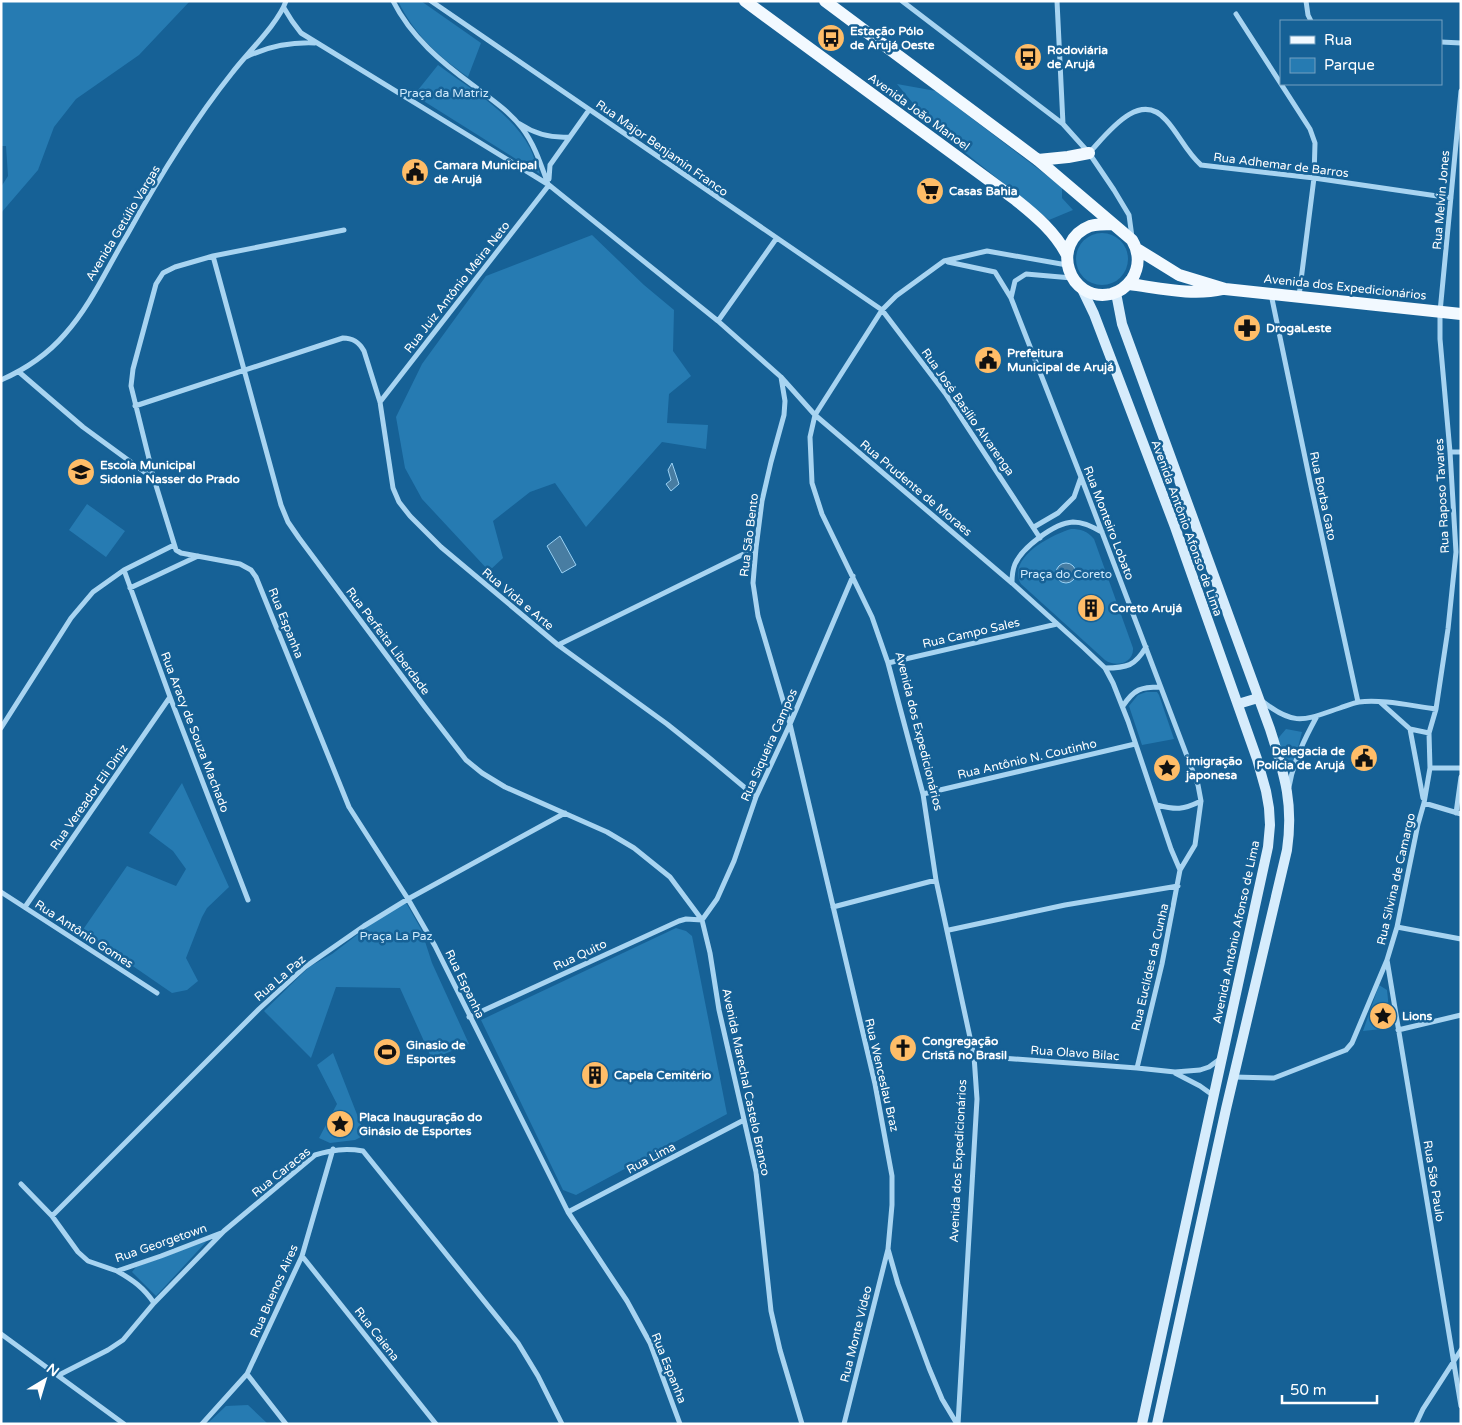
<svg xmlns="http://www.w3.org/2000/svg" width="1462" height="1425" font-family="'Varela Round',sans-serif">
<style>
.green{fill:#267bb2}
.water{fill:#487da2;stroke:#9ad1f4}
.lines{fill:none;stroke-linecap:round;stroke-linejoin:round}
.minor{stroke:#a8d4f1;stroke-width:5}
.secondary{stroke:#d6ecfc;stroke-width:10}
.primary{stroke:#f2f9ff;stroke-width:12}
.labels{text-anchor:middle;stroke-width:5;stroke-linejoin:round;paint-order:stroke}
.poi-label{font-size:12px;font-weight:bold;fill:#fff;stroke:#166196;text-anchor:start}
.park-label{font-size:12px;fill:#cfeafc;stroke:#166196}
.street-label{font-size:12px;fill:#fff;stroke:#166196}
</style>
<rect width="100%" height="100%" fill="#166196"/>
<path class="green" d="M1 1H190L139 55 76 99 54 127 38 170 1 213V187L8 176 6 146H1Z
M398 1H421L481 43 468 77C437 55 415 35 398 1Z
M438 65C469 88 512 113 530 148 534 156 536 166 540 174L414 95Z
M897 84 936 91 1062 187V198L1073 210 1049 220 932 126Z
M1076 259a26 26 0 1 1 52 0a26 26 0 1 1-52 0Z
M592 235 644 285 674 310 673 351 691 376 669 394 667 423 708 425 706 449 662 442 586 527 555 483 530 492 493 521 503 558 489 571 422 499 405 468 396 417 422 364 486 276Z
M87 504 125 531 106 557 69 530Z
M1071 529C1081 529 1087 531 1094 539L1133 648C1134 663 1116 668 1105 660L1021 584C1006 558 1051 535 1071 529Z
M1146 692H1157L1159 695 1174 739 1142 745 1129 706 1138 695Z
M1286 729 1302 732 1294 762 1285 760 1275 742Z
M182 783 229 887 207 908 202 917 186 958 198 981 187 990 172 993 82 931 127 866 176 886 186 869 173 851 149 833Z
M404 899 421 929 432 963 469 1044 432 1059 400 988 336 987 311 1058 264 1011 309 967 332 954Z
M676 928 686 931 692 936 727 1114 576 1195 563 1190 481 1020Z
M1379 985 1387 990 1391 1028 1363 1031Z
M333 1053 365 1135 355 1140 330 1143 319 1138 337 1104 317 1065Z
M207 1241 156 1296 132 1272 136 1267Z
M248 1405 268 1424H207L226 1406Z"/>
<path class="water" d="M672 463 679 484 671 491 666 484 671 480 668 470Z
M560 536 576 565 562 573 547 546Z
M1056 573a10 10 0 1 1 20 0a10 10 0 1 1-20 0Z"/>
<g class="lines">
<path class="minor" d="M393 1C411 37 442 63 474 86 491 99 509 111 522 128 535 145 541 165 548 184
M431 1 882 310 945 393 1040 538
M902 1 1063 124 1089 153 1114 190 1129 215 1132 237
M1057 1 1063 124
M1306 1 1308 15 1311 21
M284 8 292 21 301 33 549 185 718 321 781 377 815 415 1012 583 1084 648 1105 668 1113 683 1128 721 1171 849 1180 870
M1236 14 1310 129 1315 143 1314 178 1299 296
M1441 42 1461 43
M246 57C269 46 290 42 315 43
M520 124C535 134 552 138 569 137
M1089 153C1107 134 1139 89 1166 120 1179 134 1186 152 1201 165L1314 178 1451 198
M549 179 550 165 589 110
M344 230 213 256 175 267 163 273 156 284 133 369 131 386 154 479 176 550 181 553 240 564 251 570 256 577 349 807 408 899 435 946 568 1212 627 1301 650 1343 680 1424
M213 256 281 505 288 522 299 538 425 707 466 760 482 773 505 787 607 832 634 848 670 877 702 920 710 953 719 1010 756 1172 771 1311 780 1350 802 1424
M948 262 995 272 1011 298 1081 477 1198 785 1201 801 1195 845 1180 870 1162 964 1137 1068
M1271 294 1312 491 1358 702
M1011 298 1015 281 1026 274 1072 278
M718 321 776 239
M19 372 83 427 154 479
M781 377 785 401 784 415 771 462 762 501 756 548 753 583 758 616 790 724 875 1084 892 1176V1205L888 1249 898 1284 929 1368 942 1399 957 1424
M1 380C26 369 47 355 65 334 91 305 107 268 127 235 158 179 192 123 232 73 247 53 278 24 286 1
M380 402 549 185
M135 406 343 338C353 338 359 342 364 351L380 402 393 488 399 502 410 516 441 547 558 645 667 724 707 756 756 797
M1450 452H1461
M1034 527 1058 513 1074 497 1081 477
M124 570 170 697 248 900
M1012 583C1012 576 1012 571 1015 564 1022 548 1054 523 1073 522 1084 522 1092 527 1102 532
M130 588 198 556
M558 645 756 548
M888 663 1057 624
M1105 668C1127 668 1135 666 1146 647
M1262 701C1295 727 1304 720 1340 708 1346 706 1353 703 1359 702 1382 699 1412 706 1436 709
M1381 703 1410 729 1423 798
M1123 706C1134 689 1141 687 1160 687
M1 728 71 618 93 592 124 570 174 545
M1410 729 1429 733
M1430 768H1461
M1289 787C1293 762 1305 738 1317 716
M923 794 1135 744
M1424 803 1461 814
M1157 805C1176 810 1183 810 1201 801
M1456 813 1461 777
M1 892 157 993
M25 907 170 697
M833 907 936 880
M702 920 717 899 734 861 756 797 790 724 853 576
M1397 927 1461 939
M949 930 1065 905 1178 886
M1387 960 1461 1406
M469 1017 679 921 686 919 702 920
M1398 1030 1461 1015
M974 1056 1137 1068 1175 1072 1200 1070 1209 1067 1220 1059
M1175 1073 1200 1086 1214 1096
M1234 1077 1274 1078 1346 1050 1352 1043 1387 960 1397 927 1418 824 1424 803 1430 768 1429 733 1436 709 1448 629 1456 552 1450 452 1440 339V312L1461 91
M21 1184 52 1216 78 1252 88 1261 117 1271 161 1256 221 1233
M568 1212 744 1120
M52 1216 259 1009 305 967 364 926 408 899 565 813
M302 1256 436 1424
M117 1271C133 1280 144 1288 154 1303
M1 1334 124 1424
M247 1374 286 1424
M59 1375 108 1350 123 1340 154 1303 224 1231 315 1155C332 1150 345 1148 363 1151L518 1343 538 1376 562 1424
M202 1424 247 1374 302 1256 333 1149
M844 1424 888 1249
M958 1424 977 1099 974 1056 936 880 923 794 888 663 872 617 822 514 812 483 810 437 815 415 882 310 896 296 944 261 987 251 1067 265
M1416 1424 1423 1409 1461 1350"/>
<path class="secondary" d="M1082 289 1094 314 1175 527 1257 759 1266 791 1269 808 1270 825 1268 847 1142 1424
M1116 293 1122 324 1270 729C1284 774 1294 802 1287 850L1226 1109 1157 1424
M1238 704 1258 698"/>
<path class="primary" d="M745 1 1016 200C1036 216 1055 232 1067 255
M825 1 1038 160 1132 240C1139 252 1140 266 1132 279 1127 286 1119 292 1111 294 1068 303 1049 242 1090 226 1097 224 1105 224 1113 224
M1038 160 1068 157 1089 153
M1137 249 1179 275 1225 289 1461 314
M1129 284C1160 288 1192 296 1223 289"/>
</g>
<defs>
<g id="bus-disc" transform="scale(1.4375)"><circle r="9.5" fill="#ffbd68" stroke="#166196"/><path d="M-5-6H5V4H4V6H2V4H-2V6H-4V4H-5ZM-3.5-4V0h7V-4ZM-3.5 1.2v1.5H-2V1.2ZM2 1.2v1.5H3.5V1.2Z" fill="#111"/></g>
<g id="civic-disc" transform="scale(1.4375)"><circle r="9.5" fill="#ffbd68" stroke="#166196"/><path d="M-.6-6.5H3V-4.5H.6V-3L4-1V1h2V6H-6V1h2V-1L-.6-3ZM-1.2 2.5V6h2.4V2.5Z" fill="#111"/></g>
<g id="supermarket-disc" transform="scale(1.4375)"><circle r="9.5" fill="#ffbd68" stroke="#166196"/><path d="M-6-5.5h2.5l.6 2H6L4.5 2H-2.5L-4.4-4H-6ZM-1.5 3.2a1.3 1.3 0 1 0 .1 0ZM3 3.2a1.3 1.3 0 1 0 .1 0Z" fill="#111"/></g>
<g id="pharmacy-disc" transform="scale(1.4375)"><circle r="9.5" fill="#ffbd68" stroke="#166196"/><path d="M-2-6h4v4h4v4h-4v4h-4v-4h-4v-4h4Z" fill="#111"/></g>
<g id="school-disc" transform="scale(1.4375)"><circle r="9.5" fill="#ffbd68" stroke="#166196"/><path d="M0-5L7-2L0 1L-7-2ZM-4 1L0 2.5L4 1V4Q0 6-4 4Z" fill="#111"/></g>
<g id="building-disc" transform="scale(1.4375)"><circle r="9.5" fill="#ffbd68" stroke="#166196"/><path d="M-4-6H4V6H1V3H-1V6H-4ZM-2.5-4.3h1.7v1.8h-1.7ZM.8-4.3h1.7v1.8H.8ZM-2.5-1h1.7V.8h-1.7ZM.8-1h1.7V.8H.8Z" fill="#111"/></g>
<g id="sight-disc" transform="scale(1.4375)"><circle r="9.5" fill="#ffbd68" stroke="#166196"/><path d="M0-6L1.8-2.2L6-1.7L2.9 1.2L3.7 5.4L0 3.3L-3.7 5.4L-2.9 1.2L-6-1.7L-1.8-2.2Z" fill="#111"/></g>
<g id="church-disc" transform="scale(1.4375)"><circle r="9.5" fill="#ffbd68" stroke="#166196"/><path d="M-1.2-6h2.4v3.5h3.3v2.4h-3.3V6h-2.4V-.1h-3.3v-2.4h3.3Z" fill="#111"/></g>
<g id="stadium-disc" transform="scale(1.4375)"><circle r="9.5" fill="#ffbd68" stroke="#166196"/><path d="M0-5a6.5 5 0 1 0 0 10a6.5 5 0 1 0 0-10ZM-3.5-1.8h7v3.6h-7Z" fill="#111"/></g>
</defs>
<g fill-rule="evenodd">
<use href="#bus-disc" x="831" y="38"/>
<use href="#bus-disc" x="1028" y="57"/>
<use href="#civic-disc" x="415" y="172"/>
<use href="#supermarket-disc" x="930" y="191"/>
<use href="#pharmacy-disc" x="1247" y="328"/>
<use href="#civic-disc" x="988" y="360"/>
<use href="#school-disc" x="81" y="472"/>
<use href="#building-disc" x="1091" y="608"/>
<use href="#civic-disc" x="1364" y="758"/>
<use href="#sight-disc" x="1167" y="768"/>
<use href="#sight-disc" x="1383" y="1016"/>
<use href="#church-disc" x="903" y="1048"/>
<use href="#stadium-disc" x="387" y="1052"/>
<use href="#building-disc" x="595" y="1075"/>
<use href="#sight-disc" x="340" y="1124"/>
</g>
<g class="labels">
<g class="poi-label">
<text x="850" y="35">Estação Pólo<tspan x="850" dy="14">de Arujá Oeste</tspan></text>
<text x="1047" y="54">Rodoviária<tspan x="1047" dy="14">de Arujá</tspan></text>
<text x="434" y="169">Camara Municipal<tspan x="434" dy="14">de Arujá</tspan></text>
<text x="949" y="195">Casas Bahia</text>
<text x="1266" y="332">DrogaLeste</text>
<text x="1007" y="357">Prefeitura<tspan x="1007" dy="14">Municipal de Arujá</tspan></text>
<text x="100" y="469">Escola Municipal<tspan x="100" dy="14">Sidonia Nasser do Prado</tspan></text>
<text x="1110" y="612">Coreto Arujá</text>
<text x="1345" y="755" text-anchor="end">Delegacia de<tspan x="1345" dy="14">Polícia de Arujá</tspan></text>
<text x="1186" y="765">imigração<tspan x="1186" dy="14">japonesa</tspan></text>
<text x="1402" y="1020">Lions</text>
<text x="922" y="1045">Congregação<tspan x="922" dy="14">Cristã no Brasil</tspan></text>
<text x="406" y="1049">Ginasio de<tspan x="406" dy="14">Esportes</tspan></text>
<text x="614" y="1079">Capela Cemitério</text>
<text x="359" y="1121">Placa Inauguração do<tspan x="359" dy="14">Ginásio de Esportes</tspan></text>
</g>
<g class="park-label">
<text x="444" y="97">Praça da Matriz</text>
<text x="1066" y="578">Praça do Coreto</text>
<text x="396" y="940">Praça La Paz</text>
</g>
<g class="street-label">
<text transform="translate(919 112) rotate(36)" y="4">Avenida João Manoel</text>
<text transform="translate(662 148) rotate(35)" y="4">Rua Major Benjamin Franco</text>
<text transform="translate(1281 165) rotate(7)" y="4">Rua Adhemar de Barros</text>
<text transform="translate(1441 200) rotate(-85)" y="4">Rua Melvin Jones</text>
<text transform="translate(123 223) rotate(-59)" y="4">Avenida Getúlio Vargas</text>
<text transform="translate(457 287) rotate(-52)" y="4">Rua Juiz Antônio Meira Neto</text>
<text transform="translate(1345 287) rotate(6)" y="4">Avenida dos Expedicionários</text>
<text transform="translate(968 412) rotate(55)" y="4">Rua José Basílio Alvarenga</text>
<text transform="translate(916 488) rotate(40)" y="4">Rua Prudente de Moraes</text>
<text transform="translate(1323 496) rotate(78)" y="4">Rua Borba Gato</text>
<text transform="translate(1442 496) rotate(-93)" y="4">Rua Raposo Tavares</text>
<text transform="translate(1109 523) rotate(69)" y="4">Rua Monteiro Lobato</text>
<text transform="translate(1187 528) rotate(70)" y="4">Avenida Antônio Afonso de Lima</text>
<text transform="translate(749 535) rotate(-83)" y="4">Rua São Bento</text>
<text transform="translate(518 599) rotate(40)" y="4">Rua Vida e Arte</text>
<text transform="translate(286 623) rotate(68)" y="4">Rua Espanha</text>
<text transform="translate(971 633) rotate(-13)" y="4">Rua Campo Sales</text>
<text transform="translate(388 641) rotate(53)" y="4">Rua Perfeita Liberdade</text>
<text transform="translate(919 731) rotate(76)" y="4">Avenida dos Expedicionários</text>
<text transform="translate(195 732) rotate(69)" y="4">Rua Aracy de Souza Machado</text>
<text transform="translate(769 745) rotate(-66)" y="4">Rua Siqueira Campos</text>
<text transform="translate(1027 759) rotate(-13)" y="4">Rua Antônio N. Coutinho</text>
<text transform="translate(89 797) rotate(-55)" y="4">Rua Vereador Eli Diniz</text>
<text transform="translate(1396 879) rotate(-77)" y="4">Rua Silvina de Camargo</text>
<text transform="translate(1236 932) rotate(-78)" y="4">Avenida Antônio Afonso de Lima</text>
<text transform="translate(84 934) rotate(33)" y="4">Rua Antônio Gomes</text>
<text transform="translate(580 955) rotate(-25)" y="4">Rua Quito</text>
<text transform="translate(1150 967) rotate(-77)" y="4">Rua Euclídes da Cunha</text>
<text transform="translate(280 978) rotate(-41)" y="4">Rua La Paz</text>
<text transform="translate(465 984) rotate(64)" y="4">Rua Espanha</text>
<text transform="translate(1075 1053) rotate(4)" y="4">Rua Olavo Bilac</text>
<text transform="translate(882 1075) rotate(77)" y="4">Rua Wenceslau Braz</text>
<text transform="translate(746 1082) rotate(78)" y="4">Avenida Marechal Castelo Branco</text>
<text transform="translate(651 1158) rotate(-28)" y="4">Rua Lima</text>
<text transform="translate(958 1161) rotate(-87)" y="4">Avenida dos Expedicionários</text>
<text transform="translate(281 1172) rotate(-39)" y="4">Rua Caracas</text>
<text transform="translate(1434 1181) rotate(81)" y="4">Rua São Paulo</text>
<text transform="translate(161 1243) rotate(-19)" y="4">Rua Georgetown</text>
<text transform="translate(274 1291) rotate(-66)" y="4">Rua Buenos Aires</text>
<text transform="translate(377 1334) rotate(52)" y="4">Rua Caiena</text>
<text transform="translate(856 1334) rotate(-76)" y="4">Rua Monte Vídeo</text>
<text transform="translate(669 1368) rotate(68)" y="4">Rua Espanha</text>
</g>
</g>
<rect width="1462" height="1425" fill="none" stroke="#ffffff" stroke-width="5"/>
<rect x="1280" y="20" width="162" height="65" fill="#166196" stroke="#73a0c0"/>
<rect x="1290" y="36" width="25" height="8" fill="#f2f9ff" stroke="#73a0c0"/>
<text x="1324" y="45" font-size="15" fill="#ffffff">Rua</text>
<rect x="1290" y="58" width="25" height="15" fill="#267bb2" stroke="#73a0c0"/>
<text x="1324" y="70" font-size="15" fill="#ffffff">Parque</text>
<g transform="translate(45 1380) rotate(38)" stroke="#166196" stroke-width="4" paint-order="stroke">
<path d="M0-4L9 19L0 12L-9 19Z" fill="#ffffff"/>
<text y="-8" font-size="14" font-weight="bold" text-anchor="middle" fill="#ffffff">N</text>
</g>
<path d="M1282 1395v8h95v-8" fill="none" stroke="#ffffff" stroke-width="2.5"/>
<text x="1290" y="1395" font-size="15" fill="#ffffff" stroke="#166196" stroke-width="4" paint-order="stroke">50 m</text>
</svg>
